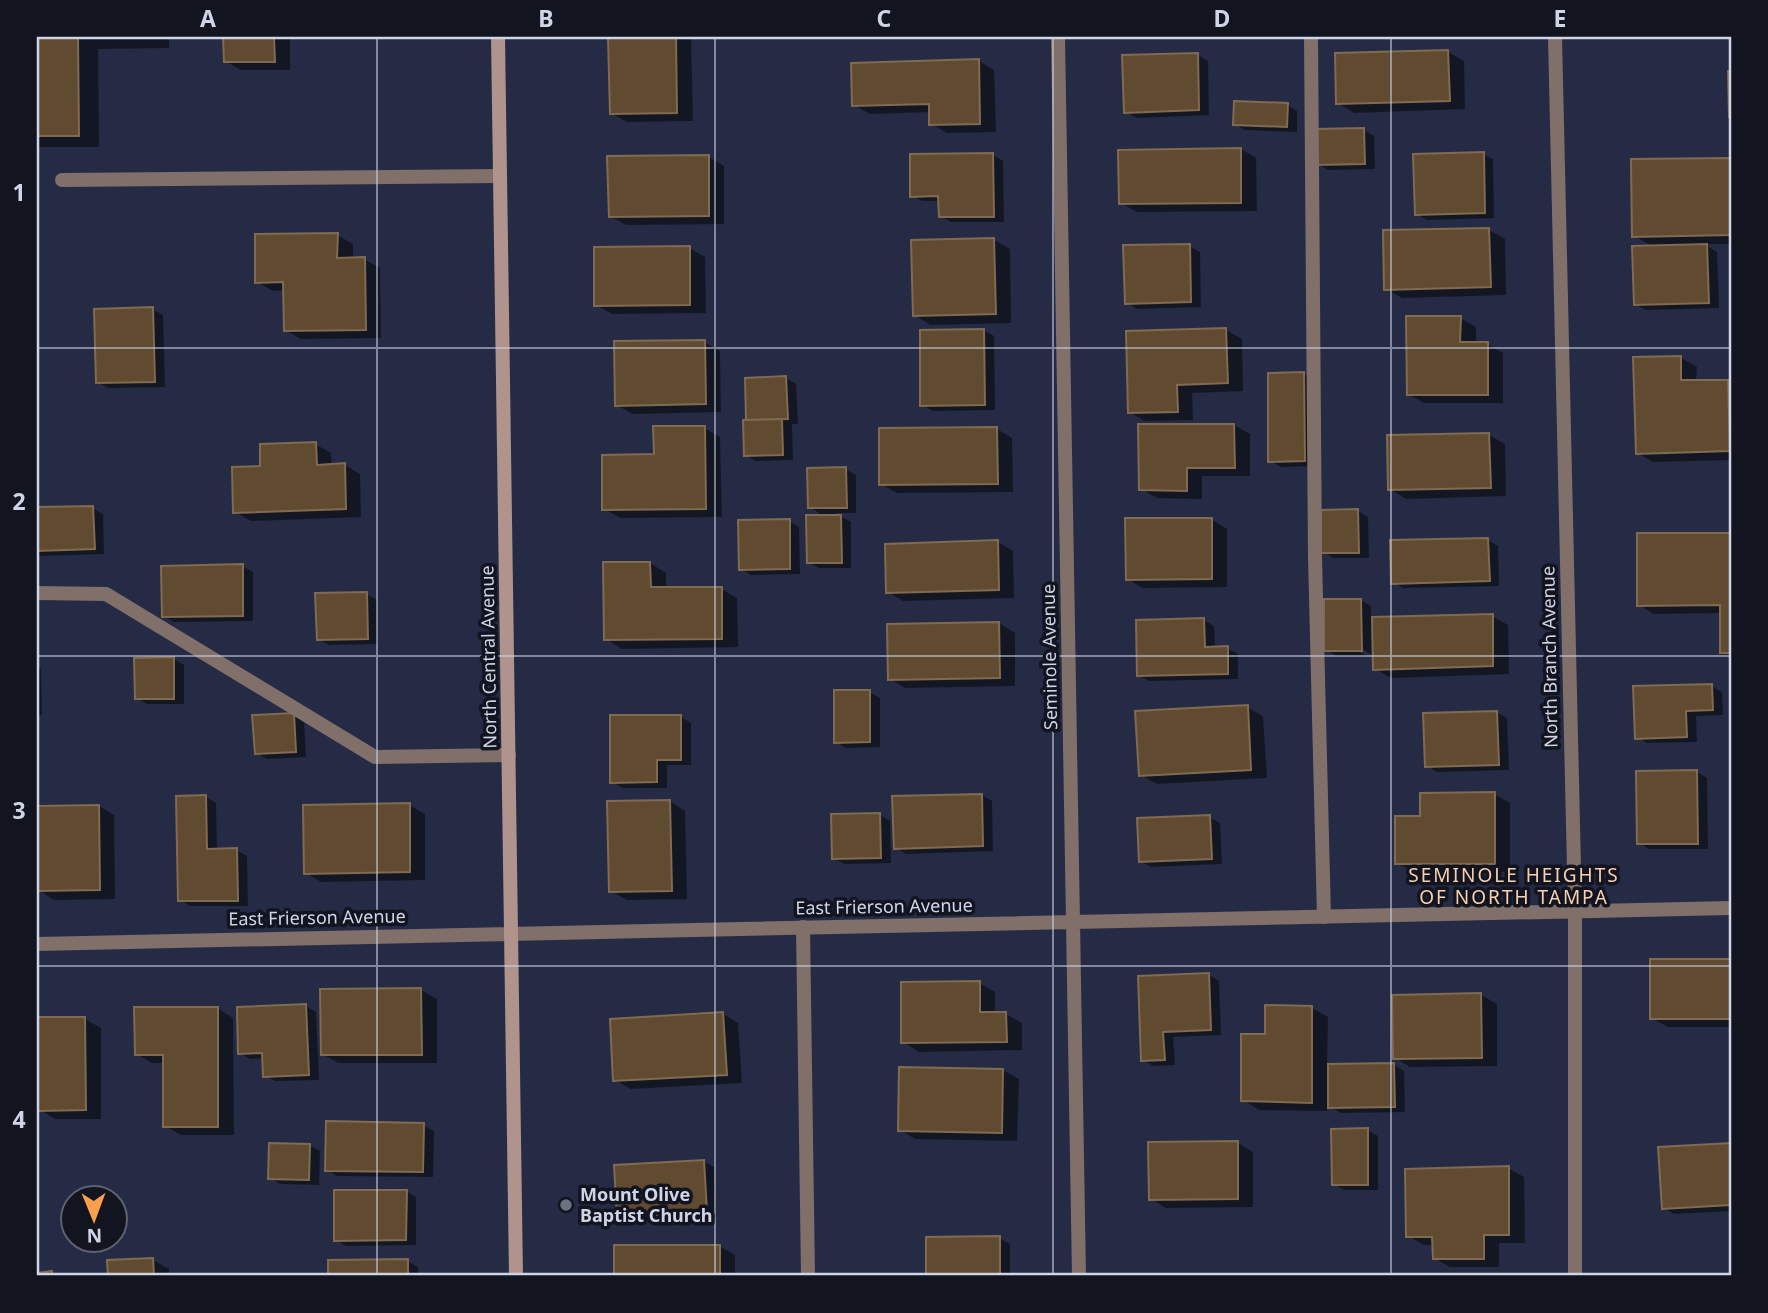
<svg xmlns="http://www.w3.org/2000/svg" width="1768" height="1313" font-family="'Noto Sans',sans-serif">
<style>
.shadow{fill:#0007}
.building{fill:#604a30;stroke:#816b50;stroke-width:2}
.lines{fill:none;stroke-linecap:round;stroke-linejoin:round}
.lane{stroke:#816f6a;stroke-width:14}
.street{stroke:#816f6a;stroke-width:14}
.secondary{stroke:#b0938c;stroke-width:14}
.grid{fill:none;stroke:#d0d5e6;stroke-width:2;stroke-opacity:0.55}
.worship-dot{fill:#6b7280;stroke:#121420;stroke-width:2.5}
.labels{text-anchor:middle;stroke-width:7;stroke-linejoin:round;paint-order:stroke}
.street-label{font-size:18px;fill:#d0d5e6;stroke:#121420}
.poi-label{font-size:18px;font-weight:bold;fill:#d0d5e6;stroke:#121420;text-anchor:start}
.neighbourhood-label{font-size:19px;letter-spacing:2px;fill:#f7cfb1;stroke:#121420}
.neatline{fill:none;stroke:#d0d5e6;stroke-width:2.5}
.grid-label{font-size:23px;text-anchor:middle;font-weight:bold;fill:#d0d5e6}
</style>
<rect width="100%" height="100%" fill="#252b45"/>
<path class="shadow" d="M37 37H169V48L98 49 99 147H37Z
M225 37H290V70H241L225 61Z
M610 37H691L693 121 627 122 611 113Z
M917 37H954L919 38Z
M1448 52 1464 61 1465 109 1354 113 1338 103Z
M1198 55 1208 61 1209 115 1137 118 1126 112Z
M979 61 994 70 996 132 947 133 931 124V112L870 114 854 105Z
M1287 105 1297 111V132L1245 130 1234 124Z
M1364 130 1374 136 1375 169 1328 170 1317 164Z
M1241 149 1256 158 1257 211 1137 212 1121 203Z
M1483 154 1493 159 1494 218 1427 220 1417 214Z
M993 155 1003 161 1004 222H951L940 216V201H922L912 196Z
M709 157 724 166V224L626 225 610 216Z
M1731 159V244H1704L1717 252 1719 308 1646 310 1635 304 1654 247 1634 236 1633 161Z
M1489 230 1505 239 1506 295 1402 298 1386 289Z
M337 235 353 244V259H364L380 268 381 338 301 339 285 330V290L273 291 257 282Z
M994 240 1010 249 1011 323 930 325 915 315Z
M1189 246 1200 252 1201 307 1137 309 1127 303Z
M689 248 705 257 706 313 612 314 596 305Z
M152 309 163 315 165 387 108 388 98 382Z
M1460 318 1476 327V344H1487L1503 353V403H1424L1408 394Z
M983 330 994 336 995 410 933 411 922 405Z
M1226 330 1242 339 1243 391 1192 393 1193 420 1145 421 1129 412Z
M704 342 720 351 721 412 632 414 617 405Z
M1681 358 1697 367 1696 382 1731 383V460L1653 462 1637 453Z
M1304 374 1314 380 1315 466 1281 467 1270 461Z
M786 378 796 384 798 424H792L793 460 756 461 746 455Z
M1234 425 1250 434V476H1202V499L1157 498 1141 489Z
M704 428 720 437 722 517 620 518 604 509 655 456Z
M997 429 1012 438 1013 492 897 493 881 484Z
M1489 435 1505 444 1506 496 1406 499 1390 489Z
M315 444 331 453 332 466 345 465 360 474 361 517 251 521 235 512 262 468Z
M845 469 856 475V513H835L851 522V568H819L808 562 825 517 810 507Z
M92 508 103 514 104 554 37 556V509Z
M1358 511 1368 517 1369 558H1333L1323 552Z
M1211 519 1227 529V587L1143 588 1127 579Z
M789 521 799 527 800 574 751 575 741 569Z
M1638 535H1731V657L1722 652V613L1654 614 1639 605Z
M1488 540 1498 546 1499 586 1403 588 1393 582Z
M998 542 1013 551 1014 598 903 601 888 592Z
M650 563 666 573V589H721L737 598 738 647 622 649 606 639Z
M242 566 253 572V621L174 622 163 616Z
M366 594 377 600V644L329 645 318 639Z
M1360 600 1371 606V619L1492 616 1508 625 1509 674 1391 678 1375 669 1374 656 1355 645 1353 648 1367 656H1337L1326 650Z
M1204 620 1214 626 1215 648H1227L1238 654V679L1149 681 1138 675Z
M999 623 1015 633V686L905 688 890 679Z
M174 659 184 665V704H147L137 698Z
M37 667 41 669 42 715 37 716Z
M1711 686 1722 692 1723 715 1696 716 1697 742 1647 743 1637 737Z
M869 692 880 698V747L846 748 836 742Z
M1247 707 1263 716 1267 778 1157 784 1141 775Z
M1496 712 1507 718 1509 770 1437 772 1427 766Z
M294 714 304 720 306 757 267 759 256 753Z
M681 717 691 723V765H667V788H623L612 782Z
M1697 772 1707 778 1708 849H1649L1639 843Z
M1494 794 1510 803V872H1413L1397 863 1422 818Z
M982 795 992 801 993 851 906 854 896 848Z
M206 797 216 803 217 850H236L247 856 248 906H190L180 900 178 798Z
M670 801 685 811 687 899 627 900 611 891Z
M409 805 425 814V880L321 882 306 873Z
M99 806 114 815 115 899 54 900 39 890Z
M880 815 890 821 891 863 844 864 834 858Z
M1209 817 1220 823 1222 864 1151 867 1140 861Z
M1652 961H1731V1027H1668L1652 1018Z
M1209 975 1219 981 1221 1035 1173 1037 1175 1065 1153 1066 1143 1060 1139 978Z
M979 983 995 992V1014H1006L1022 1023V1050L919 1052 903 1042Z
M421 990 437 999V1063H338L322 1054Z
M1481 995 1497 1004V1066L1410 1067 1395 1058Z
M306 1006 316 1012 319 1080 275 1081 264 1075V1058L250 1059 240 1053Z
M217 1008 233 1018 234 1135H181L165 1126V1063H152L137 1054Z
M1312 1008 1328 1017 1327 1066 1394 1065 1404 1071 1405 1112 1341 1113 1327 1105V1111L1259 1110 1243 1100 1267 1036Z
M723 1014 738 1023 742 1083 631 1089 615 1080Z
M37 1019H85L101 1028V1119H55L40 1110Z
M1003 1070 1019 1079 1017 1141 915 1139 900 1130Z
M423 1125 434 1131 433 1177 337 1176 327 1170Z
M1368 1130 1378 1136V1190H1344L1334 1184Z
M1238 1143 1253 1152V1207L1166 1208 1151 1199Z
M309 1145 320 1151 319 1185 280 1184 270 1178Z
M1731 1145V1211L1674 1214 1663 1208 1660 1149Z
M703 1161 714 1167 716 1217 629 1222 618 1216Z
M1508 1168 1524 1177 1525 1243H1499V1267H1450L1434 1258V1245H1424L1408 1236Z
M406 1191 416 1197V1245L346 1246 336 1240Z
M999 1238 1010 1244V1276H928L927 1239Z
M719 1246 735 1255V1276H616L615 1247Z
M153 1260 169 1269V1276H109L108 1262Z
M407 1261 418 1267V1276H330V1262Z"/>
<path class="building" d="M37 37H137L78 38 79 136H37Z
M223 37H274L275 62H224Z
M608 37H676L677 113 610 114Z
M1448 50 1450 101 1336 104 1335 53Z
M1198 53 1199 110 1124 113 1122 55Z
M979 59 980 124 929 125V104L852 106 851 63Z
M1728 71H1731V117H1729Z
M1234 101 1288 103 1287 127 1233 125Z
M1364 128 1365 164 1316 165 1315 129Z
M1241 148V203L1119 204 1118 150Z
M1484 152 1485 213 1415 215 1413 154Z
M993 153 994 217H939L938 196 910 197V154Z
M709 155V216L609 217 607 156Z
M1731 158V235L1632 237 1631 159Z
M1489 228 1491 287 1384 290 1383 230Z
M338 233 337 258 365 257 366 330 284 331 283 282 255 283V234Z
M994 238 996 314 913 316 911 240Z
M1190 244 1191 302 1125 304 1123 245Z
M1707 244 1709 303 1634 305 1632 246Z
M690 246V305L594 306V247Z
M153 307 155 382 96 383 94 309Z
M1406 316H1461L1460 342H1488V395H1407Z
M1226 328 1228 383 1177 385 1178 412 1128 413 1126 331Z
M984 329 985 405 920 406V330Z
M705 340 706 404 615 406 614 341Z
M1681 356V380H1728L1730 451 1636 454 1633 357Z
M1304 372 1305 461 1268 462V373Z
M786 376 788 419 746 420 745 378Z
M782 419 783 455 744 456 743 420Z
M1138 424H1234L1235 468H1187V491L1139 490Z
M653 426H705L706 509 602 510V455L654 454Z
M997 427 998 484 879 485V428Z
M1489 433 1491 488 1388 490 1387 435Z
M316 442 317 465 345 463 346 509 233 513 232 467 260 466V444Z
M846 467 847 508H808L807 468Z
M93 506 95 549 37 551V507Z
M1358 509 1359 553H1321V510Z
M806 515H841L842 563H807Z
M1125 518H1212V579L1126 580Z
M790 519V569L739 570 738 520Z
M1637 533H1731V653H1720V605L1637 606Z
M1488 538 1490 581 1391 584 1390 540Z
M998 540 999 590 886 593 885 544Z
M603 562H650L651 587H722V639L604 640Z
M243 564V616L162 617 161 566Z
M367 592 368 639 317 640 315 593Z
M1324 599H1361L1362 651H1324Z
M1493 614V666L1373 670 1372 617Z
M1204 618 1205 647 1228 646V674L1137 676 1136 620Z
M999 622 1000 678 888 680 887 624Z
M174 657V699H135L134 658Z
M1712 684 1713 710 1686 711 1687 737 1635 739 1633 686Z
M834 690H870V742L834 743Z
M1248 705 1251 770 1139 776 1135 711Z
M1497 711 1499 765 1425 767 1423 713Z
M294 713 296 752 255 754 252 715Z
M610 715H681V760H657V782L610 783Z
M1697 770 1698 844H1637L1636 771Z
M1495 792V864H1395V816H1420V793Z
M982 794 983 846 894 849 892 796Z
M206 795 207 849 237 848 238 901H178L176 796Z
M670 800 672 891 609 892 607 801Z
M410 803V872L304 874 303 805Z
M99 805 100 890 37 891V806Z
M880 813 881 858 832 859 831 814Z
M1210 815 1212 859 1139 862 1137 818Z
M1650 959H1731V1019H1650Z
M1209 973 1211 1030 1163 1032 1165 1060 1141 1061 1138 976Z
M980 981V1012H1006L1007 1042 901 1043V982Z
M421 988 422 1055H321L320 989Z
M1481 993 1482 1058 1393 1059 1392 995Z
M306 1004 309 1075 263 1077 262 1053 238 1054 237 1007Z
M1265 1005 1312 1006V1103L1241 1101V1034H1265Z
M134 1007H218V1127H163V1055H135Z
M723 1012 727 1075 613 1081 610 1019Z
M37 1017H85L86 1110 38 1111Z
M1394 1063 1395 1107 1328 1108V1064Z
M899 1067 1003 1069 1002 1133 898 1131Z
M326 1121 424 1123 423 1172 325 1171Z
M1368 1128V1185H1332L1331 1129Z
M1238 1141V1199L1149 1200 1148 1142Z
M269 1143 310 1144 309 1180 268 1179Z
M1731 1143V1205L1662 1209 1658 1147Z
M704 1160 707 1212 617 1217 614 1165Z
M1509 1166V1235H1484V1259H1433L1432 1237H1406L1405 1169Z
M334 1190H407L406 1240 334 1241Z
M1000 1236V1276H926V1237Z
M614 1245H720V1276H614Z
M153 1258 154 1276H108L107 1260Z
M408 1259V1276H328V1260Z
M52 1271V1276H37V1273Z"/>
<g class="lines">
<path class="lane" d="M1311 37 1315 557 1324 917
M62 180 500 176
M37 593 106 594 375 757 509 755
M803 927 808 1276"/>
<path class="street" d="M1058 37 1079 1276
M1555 37 1575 912V1276
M37 944 1731 908"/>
<path class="secondary" d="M498 37 516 1276"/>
</g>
<path class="grid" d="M377 37V1276M715 37V1276M1053 37V1276M1391 37V1276M37 348H1731M37 656H1731M37 966H1731"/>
<circle class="worship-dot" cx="566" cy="1205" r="7"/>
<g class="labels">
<g class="street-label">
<text transform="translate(489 657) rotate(-91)" y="6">North Central Avenue</text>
<text transform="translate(1050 657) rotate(-91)" y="6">Seminole Avenue</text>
<text transform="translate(1550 657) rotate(-91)" y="6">North Branch Avenue</text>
<text transform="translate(884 907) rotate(-1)" y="6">East Frierson Avenue</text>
<text transform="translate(317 918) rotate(-1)" y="6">East Frierson Avenue</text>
</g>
<g class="poi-label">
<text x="580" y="1201">Mount Olive<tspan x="580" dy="21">Baptist Church</tspan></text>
</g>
<g class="neighbourhood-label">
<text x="1514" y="882">SEMINOLE HEIGHTS<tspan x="1514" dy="22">OF NORTH TAMPA</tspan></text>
</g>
</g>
<rect width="1768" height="1313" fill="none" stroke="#121420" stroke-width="77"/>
<g transform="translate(94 1219) rotate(179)"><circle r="33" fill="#121420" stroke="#5e616f" stroke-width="2"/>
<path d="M0-5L12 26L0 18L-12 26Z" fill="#fa9f4e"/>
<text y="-10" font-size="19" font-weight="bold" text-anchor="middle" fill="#d0d5e6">N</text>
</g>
<rect x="38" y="38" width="1692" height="1236" class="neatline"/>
<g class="grid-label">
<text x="208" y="27">A</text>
<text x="546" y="27">B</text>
<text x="884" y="27">C</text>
<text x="1222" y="27">D</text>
<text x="1560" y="27">E</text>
<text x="19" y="201">1</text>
<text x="19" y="510">2</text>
<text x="19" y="819">3</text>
<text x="19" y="1128">4</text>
</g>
</svg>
